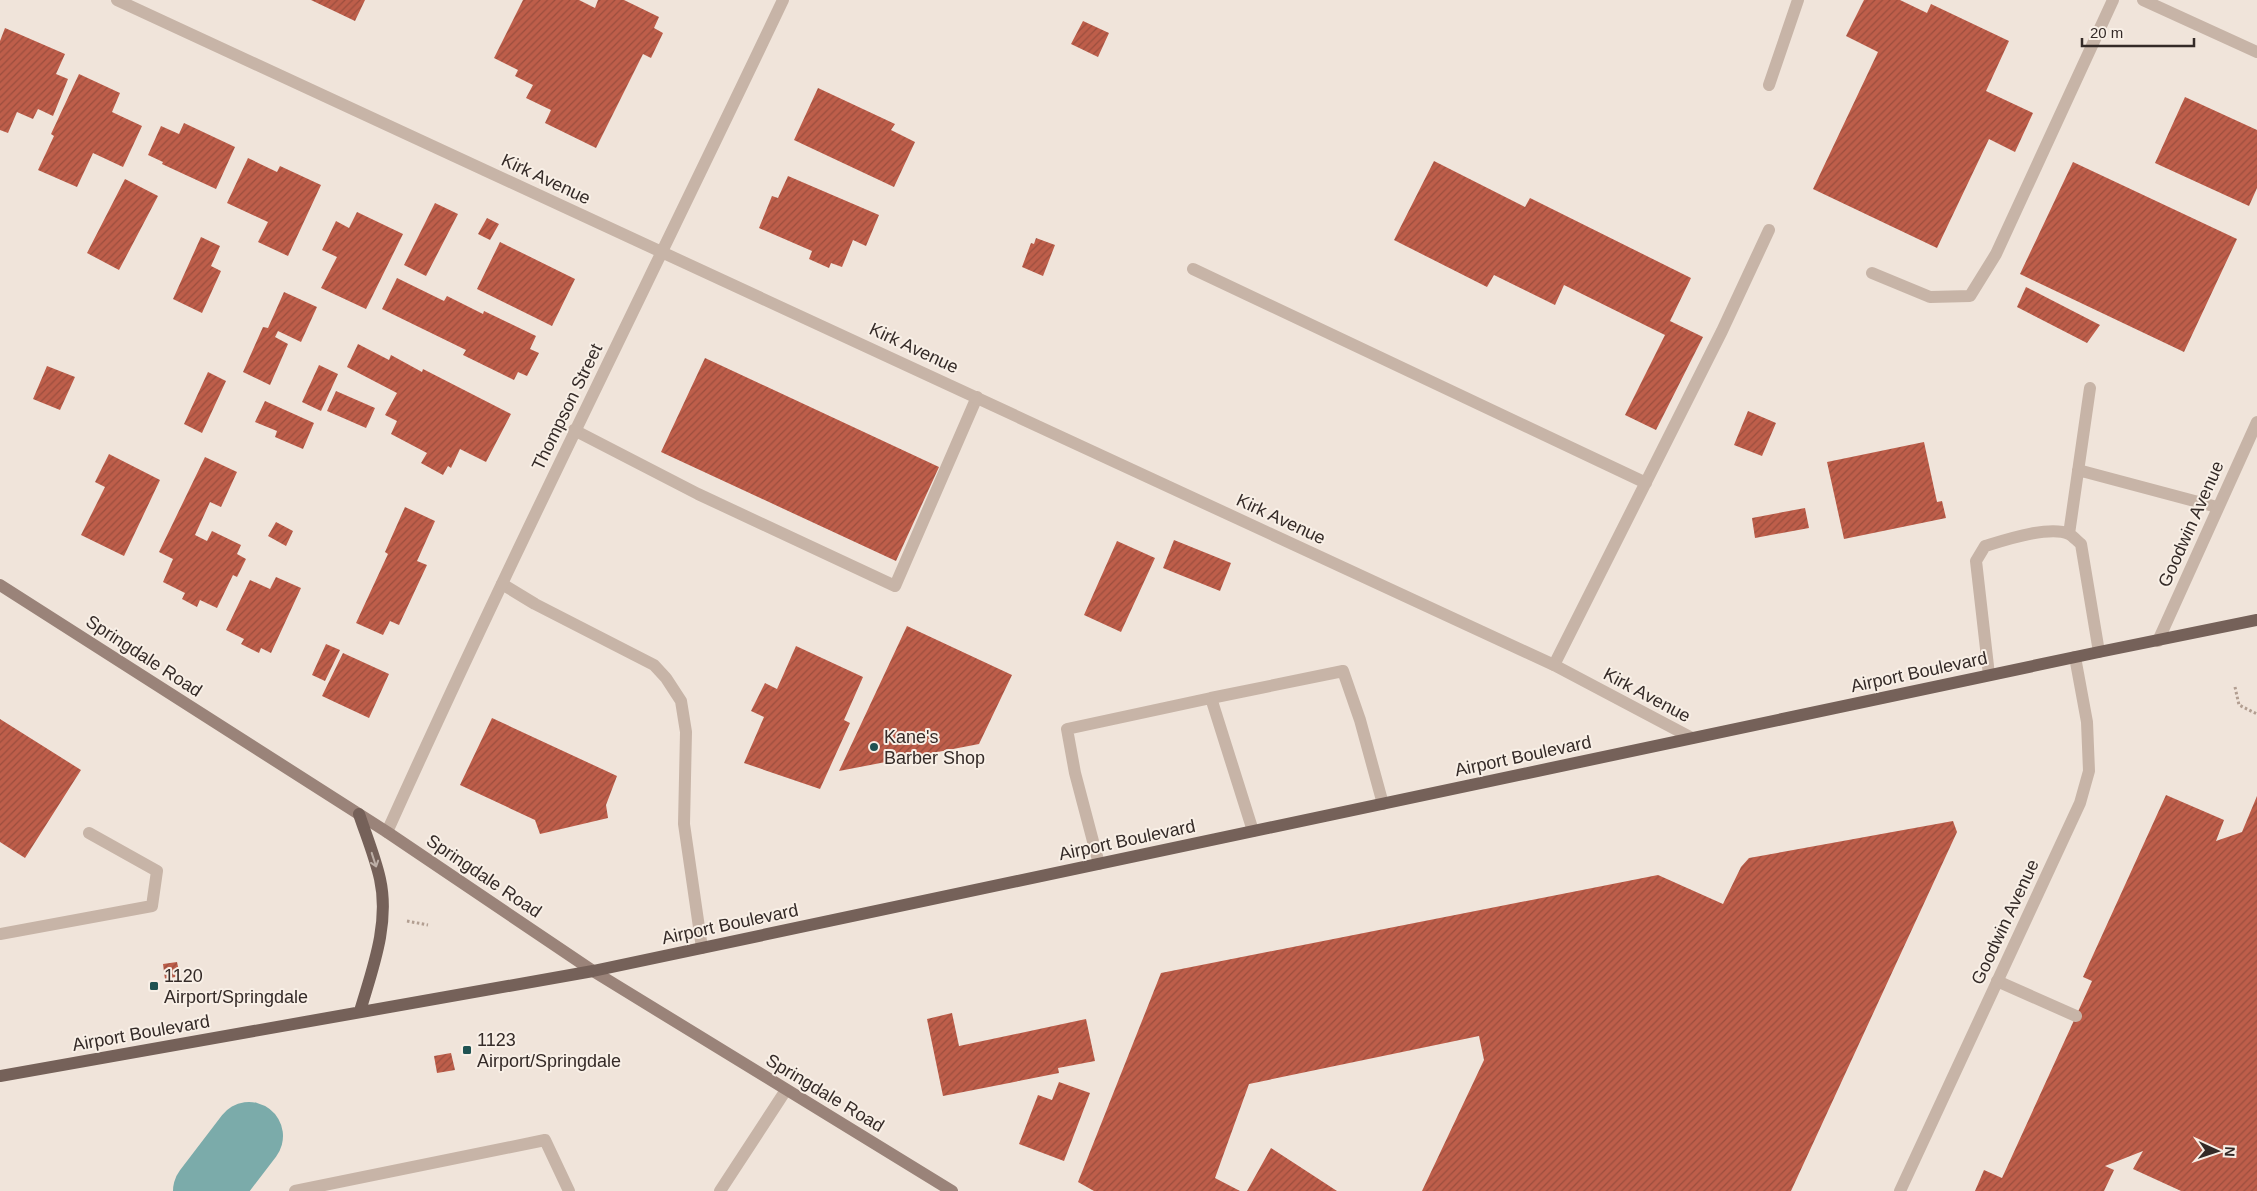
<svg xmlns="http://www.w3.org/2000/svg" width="2257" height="1191" font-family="Arial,sans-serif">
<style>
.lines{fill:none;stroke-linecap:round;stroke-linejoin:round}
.river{stroke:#7babaa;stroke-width:68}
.building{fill:url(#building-hatch)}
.path{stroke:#b29e91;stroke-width:3;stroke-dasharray:2.5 2.5;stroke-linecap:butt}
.service{stroke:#c7b4a7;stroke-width:12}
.minor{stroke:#c7b4a7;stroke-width:12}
.tertiary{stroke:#c7b4a7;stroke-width:12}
.secondary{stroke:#9a8379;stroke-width:12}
.primary{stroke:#756159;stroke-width:12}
.oneway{stroke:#bdafa7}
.poi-dot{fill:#1f5252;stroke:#f8efe6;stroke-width:2}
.labels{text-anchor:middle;stroke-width:4;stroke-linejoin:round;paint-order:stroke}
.street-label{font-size:18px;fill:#342a27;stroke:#f8efe6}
.poi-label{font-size:18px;fill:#342a27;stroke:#f8efe6;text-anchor:start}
</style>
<defs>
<pattern id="building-hatch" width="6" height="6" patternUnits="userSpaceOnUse" patternTransform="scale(1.25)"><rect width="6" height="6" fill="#be5e4a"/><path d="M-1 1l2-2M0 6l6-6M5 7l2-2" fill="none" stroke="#9b4e3e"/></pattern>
</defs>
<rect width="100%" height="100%" fill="#f0e4da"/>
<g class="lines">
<path class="river" d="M207 1191 249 1136"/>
</g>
<path class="building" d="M311 0H365L355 21Z
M523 0H579L595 8 598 0H624L659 17 654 28 663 33 651 58 643 54 596 148 545 123 551 110 526 98 533 85 515 76 518 70 494 58Z
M1864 0H1900L1927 13 1931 4 2009 41 1986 91 2033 113 2015 152 1989 139 1937 248 1813 189 1878 52 1846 36Z
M1083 21 1109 33 1098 57 1071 44Z
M5 28 65 54 56 74 68 79 53 116 38 109 33 119 17 112 8 133 0 130V41Z
M79 74 120 93 112 112 142 126 123 167 93 153 77 187 38 170 54 136 51 134Z
M818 88 895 124 891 130 915 142 894 187 794 140Z
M2185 97 2257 130V188L2249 206 2155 163Z
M184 123 235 147 216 189 162 164 163 162 148 155 161 126 179 134Z
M248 158 277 172 280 166 321 185 288 256 258 242 268 222 227 203Z
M1434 161 1525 207 1530 198 1691 278 1670 321 1703 337 1656 430 1625 415 1665 335 1564 285 1555 305 1494 275 1487 287 1394 240Z
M2073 162 2237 239 2184 352 2020 274Z
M788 176 879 215 866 246 853 240 842 267 831 263 829 268 809 259 812 251 759 228 772 196 778 198Z
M125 179 158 196 119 270 87 253Z
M435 203 458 214 426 276 404 265Z
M357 212 403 234 366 309 321 288 337 257 322 250 336 221 349 228Z
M487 218 499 224 490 240 478 234Z
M201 237 220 246 211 266 221 271 202 313 173 299Z
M1036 238 1055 245 1043 276 1022 267 1031 243 1034 244Z
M500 242 575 279 552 326 477 289Z
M397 278 444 301 447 296 483 314 484 311 536 336 530 349 539 353 527 376 518 372 514 380 463 355 466 350 382 309Z
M2026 287 2100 325 2087 343 2017 307Z
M284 292 317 307 301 342 278 331 275 337 288 344 270 385 243 372 263 327 268 328Z
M358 344 389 360 391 355 422 372 423 369 511 414 486 462 460 449 451 468 448 466 443 475 421 463 427 453 391 434 397 421 385 415 397 393 347 367Z
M705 358 939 467 896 561 661 452Z
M319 365 338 374 321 411 302 402Z
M47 366 75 377 60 410 33 399Z
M208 372 226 381 202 433 184 424Z
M336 391 375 408 366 428 327 411Z
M265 401 314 423 303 449 275 437 277 431 255 422Z
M1748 411 1776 423 1762 456 1734 445Z
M1924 442 1937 502 1942 501 1946 518 1844 539 1827 462Z
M109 454 160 480 124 556 81 535 105 487 95 482Z
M205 457 237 472 221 507 210 502 195 535 207 541 212 531 241 545 237 554 246 559 237 577 233 575 217 608 200 600 197 607 182 599 185 593 163 582 173 559 159 552Z
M405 507 435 521 417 561 427 565 399 625 390 621 383 635 356 623 388 554 385 552Z
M1805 508 1809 528 1755 538 1752 518Z
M276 522 293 531 286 546 268 536Z
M1174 540 1231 563 1220 591 1163 568Z
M1117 541 1155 558 1121 632 1084 615Z
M276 577 301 588 271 653 261 648 259 653 241 644 244 639 226 630 250 580 270 589Z
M907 626 1012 675 979 744 839 771Z
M326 644 340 650 325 681 312 675Z
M796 646 863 677 844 720 850 723 820 789 744 763 764 717 751 711 765 683 777 689Z
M343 653 389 674 369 718 322 696Z
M492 718 617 776 606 805 608 818 540 834 535 820 460 785Z
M0 719 81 770 25 858 0 842Z
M2166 795 2224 820 2216 841 2242 832 2257 796V1191H2181L2133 1169 2143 1151 2105 1166 2114 1170 2104 1191H1975L1984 1170 2002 1178 2092 981 2083 977Z
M1953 821 1957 832 1791 1191H1422L1484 1060 1479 1036 1249 1084 1215 1178 1240 1191H1094L1078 1182 1161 973 1658 875 1723 904 1741 867 1749 858Z
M177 962 180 976 165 979 163 964Z
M952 1013 959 1046 1086 1019 1095 1061 1058 1068 1059 1073 943 1096 927 1019Z
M451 1053 455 1070 437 1073 434 1056Z
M1059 1082 1090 1093 1064 1161 1019 1144 1038 1095 1052 1100Z
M1271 1148 1337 1191H1247Z"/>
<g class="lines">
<path class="path" d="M2235 687 2239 705 2257 714
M407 921 428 925"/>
<path class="service" d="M1769 85 1798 0
M1193 269 1646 483
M1872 273 1930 297 1970 296 1996 254 2113 0
M574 430 698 494 895 586 977 397
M2078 470 2217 507
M2069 534 2090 388
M502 584 535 604 654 665 666 678 681 701 686 732 684 824 702 948
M1554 665 1722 331 1769 230
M1989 675 1976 561 1985 546C2005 540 2050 525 2069 534 2073 536 2077 541 2081 544L2099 652
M1253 831 1211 698 1343 671 1360 720 1383 804
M1099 864 1075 773 1067 729 1211 698
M0 934 152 906 157 871 89 833
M1997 981 2076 1016
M295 1191 545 1140 569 1191
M720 1191 786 1090"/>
<path class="minor" d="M117 0 1554 665 1692 738
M2143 0 2257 52
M387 832C513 552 651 278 783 0"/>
<path class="tertiary" d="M2158 641 2257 422
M1900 1191 2080 803 2089 771 2087 722 2075 657"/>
<path class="secondary" d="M0 585 387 832 593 971 952 1191"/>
<path class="primary" d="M359 814C366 835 375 857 380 879 390 924 372 970 360 1011
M0 1076 593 971 2099 652 2257 620"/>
</g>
<defs><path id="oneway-shaft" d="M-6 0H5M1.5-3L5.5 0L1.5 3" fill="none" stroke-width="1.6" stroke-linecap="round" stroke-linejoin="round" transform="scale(1.25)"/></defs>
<use class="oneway" href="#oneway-shaft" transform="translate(374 860) rotate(72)"/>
<g class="poi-dot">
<circle cx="874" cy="747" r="5"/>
<rect x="149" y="981" width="10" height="10" rx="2.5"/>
<rect x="462" y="1045" width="10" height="10" rx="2.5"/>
</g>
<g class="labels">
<g class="street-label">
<text transform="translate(546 179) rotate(25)" y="6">Kirk Avenue</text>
<text transform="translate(914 348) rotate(25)" y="6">Kirk Avenue</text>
<text transform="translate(567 407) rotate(-64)" y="6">Thompson Street</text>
<text transform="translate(1281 519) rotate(25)" y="6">Kirk Avenue</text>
<text transform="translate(2191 524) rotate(-66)" y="6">Goodwin Avenue</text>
<text transform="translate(144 656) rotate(33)" y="6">Springdale Road</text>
<text transform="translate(1919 672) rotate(-12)" y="6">Airport Boulevard</text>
<text transform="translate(1647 695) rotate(28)" y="6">Kirk Avenue</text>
<text transform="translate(1523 756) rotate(-12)" y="6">Airport Boulevard</text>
<text transform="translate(1127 840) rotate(-12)" y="6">Airport Boulevard</text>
<text transform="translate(484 876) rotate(34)" y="6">Springdale Road</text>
<text transform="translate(2005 922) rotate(-65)" y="6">Goodwin Avenue</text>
<text transform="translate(730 924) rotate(-12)" y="6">Airport Boulevard</text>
<text transform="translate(141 1033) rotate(-10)" y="6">Airport Boulevard</text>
<text transform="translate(825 1093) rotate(31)" y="6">Springdale Road</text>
</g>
<g class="poi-label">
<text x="884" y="743">Kane's<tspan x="884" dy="21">Barber Shop</tspan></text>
<text x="164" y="982">1120<tspan x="164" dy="21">Airport/Springdale</tspan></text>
<text x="477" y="1046">1123<tspan x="477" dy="21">Airport/Springdale</tspan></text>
</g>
</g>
<g transform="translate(2217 1151) rotate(93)" stroke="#f8efe6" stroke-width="4" paint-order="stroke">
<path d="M0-4L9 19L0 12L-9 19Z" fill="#342a27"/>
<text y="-8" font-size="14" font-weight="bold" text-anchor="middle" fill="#342a27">N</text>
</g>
<path d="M2082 38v8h112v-8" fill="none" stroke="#342a27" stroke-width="2.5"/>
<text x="2090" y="38" font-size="15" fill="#342a27" stroke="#f8efe6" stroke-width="4" paint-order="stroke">20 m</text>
</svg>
